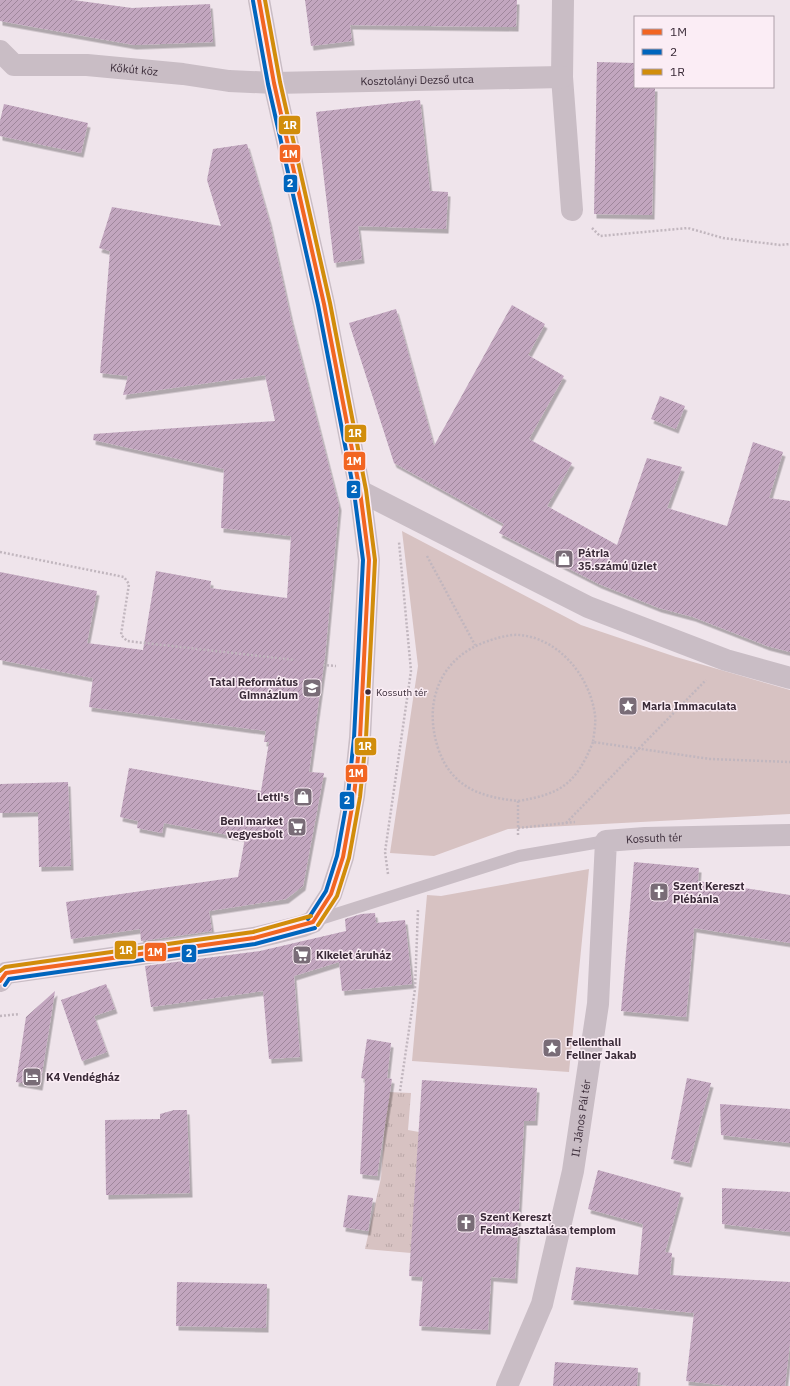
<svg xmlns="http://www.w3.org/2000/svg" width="790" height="1386" font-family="'IBM Plex Sans',sans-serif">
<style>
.grass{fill:url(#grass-tufts)}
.park{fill:#d7c2c2}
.building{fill:url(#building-hatch);filter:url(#shadow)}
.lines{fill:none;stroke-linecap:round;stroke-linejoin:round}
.path{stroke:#c1b6be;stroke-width:2.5;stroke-dasharray:2 2;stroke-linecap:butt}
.lane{stroke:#c9bdc5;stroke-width:12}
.street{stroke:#c9bdc5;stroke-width:22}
.bus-1-casing{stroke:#fbedf5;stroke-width:7}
.bus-2-casing{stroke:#fbedf5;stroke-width:7}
.bus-3-casing{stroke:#fbedf5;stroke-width:7}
.bus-1{stroke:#f26522;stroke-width:4}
.bus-2{stroke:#0065bd;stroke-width:4}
.bus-3{stroke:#d18d0b;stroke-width:4}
.bus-dot{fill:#3a2b38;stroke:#fbedf5;stroke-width:1.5}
.labels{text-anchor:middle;stroke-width:3;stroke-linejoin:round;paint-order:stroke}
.bus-label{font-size:10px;fill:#3a2b38;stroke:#fbedf5;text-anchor:start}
.street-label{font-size:11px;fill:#3a2b38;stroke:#fbedf5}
.poi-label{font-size:11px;font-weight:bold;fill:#3a2b38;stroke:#fbedf5;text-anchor:start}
.line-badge{stroke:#fbedf5;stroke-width:1.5}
.badge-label{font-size:11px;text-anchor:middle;font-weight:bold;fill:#fff}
</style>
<defs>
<pattern id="grass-tufts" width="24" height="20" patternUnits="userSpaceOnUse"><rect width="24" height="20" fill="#d7c2c2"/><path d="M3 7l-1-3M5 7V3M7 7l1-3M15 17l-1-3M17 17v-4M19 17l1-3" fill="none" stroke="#b9a7a7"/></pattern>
<pattern id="building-hatch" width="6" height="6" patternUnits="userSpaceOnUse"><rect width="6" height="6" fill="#c2a6bf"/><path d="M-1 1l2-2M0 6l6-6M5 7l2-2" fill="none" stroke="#9f879c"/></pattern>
<filter id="shadow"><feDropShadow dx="2.5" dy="4.5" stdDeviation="0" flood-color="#0004"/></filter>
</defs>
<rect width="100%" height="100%" fill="#efe4eb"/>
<path class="grass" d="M387 1092 411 1093 408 1130 419 1132 411 1253 365 1249 381 1178Z"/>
<path class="park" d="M402 531 581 625 676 657 790 690V814L508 829 434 856 390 853 418 666Z
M589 869 569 1072 412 1061 427 895 441 896Z"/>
<path class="building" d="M0 0H73L132 8 210 4 213 42 134 45 0 21Z
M305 0H517L516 27 350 25 352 41 311 46Z
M597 62 635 63V87H655L652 215 594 214Z
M420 100 430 191 448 192 446 229 358 226 362 259 334 263 316 112Z
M4 104 88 123 81 153 0 136V121Z
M247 144 269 220 291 319 339 506 325 656 309 772 324 773 303 886 286 899 209 911 212 931 141 941 140 929 71 939 66 902 238 877 245 838 164 823 162 833 137 828 138 821 120 817 129 768 261 791 269 742H264L266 731 89 707 93 678 0 660V572L97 591 87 643 143 650 156 571 211 581 210 588 287 598 291 536 221 528 224 469 93 440 94 434 275 421 265 375 123 395 128 376 100 373 110 251 99 248 112 207 221 226 207 180 213 149Z
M512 305 545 324 528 355 564 376 529 439 572 463 547 506 617 545 647 458 682 467 667 508 727 526 753 442 783 452 769 498 790 501V652L767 646 693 617 659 608 599 584 499 533 504 524 394 463 349 323 396 309 434 446Z
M660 396 685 406 676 429 651 419Z
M68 782 71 866 39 867 38 812 0 813V784Z
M634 862 699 868 698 881 790 895V943L694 928 686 1017 621 1011Z
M375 913 376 923 405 920 412 984 342 991 339 962 294 976 300 1057 269 1059 263 991 151 1007 145 966 260 951 346 931 345 919 361 914Z
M106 984 115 1009 94 1016 107 1052 82 1061 61 1000Z
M55 991 40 1086 16 1082 26 1017Z
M367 1039 391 1043 387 1078 392 1079 377 1176 360 1174 365 1079 361 1078Z
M687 1078 711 1083 689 1163 671 1159Z
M422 1080 537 1088 535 1121H524L515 1279 491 1277 488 1330 419 1326 423 1277 409 1276Z
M720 1104 790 1109V1143L721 1135Z
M174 1110H187L190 1193 106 1195 105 1120 160 1119V1114Z
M598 1170 681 1193 665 1252 672 1253 670 1275 790 1282V1343L785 1386H730L686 1381 694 1313 571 1300 576 1267 638 1275 643 1224 588 1209Z
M722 1188 790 1192V1232L722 1224Z
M348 1195 373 1198 368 1231 343 1227Z
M177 1282 267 1284 266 1328 176 1326Z
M555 1362 638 1368 637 1386H553Z"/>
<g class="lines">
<path class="path" d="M592 228 600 236 688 228 723 238 780 245 790 244
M0 552 124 577 129 584 121 635 127 641 295 660
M427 556 475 645
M323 665 336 666
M518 801C561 794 576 784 593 742
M566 823 706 680
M518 828 575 822
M518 835V801C480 797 451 787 438 748 423 702 440 657 488 641 497 638 510 634 520 635 560 639 590 677 595 715 596 724 594 734 593 742L710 759 790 762
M388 874 385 852 411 671 399 542
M0 1016 20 1014
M400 1091 415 989 418 910"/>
<path class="lane" d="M314 921 519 856 606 841"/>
<g class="street">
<path d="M563 0 562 77 572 210"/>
<path id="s1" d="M0 51 14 65H87L183 74 229 81 274 83 562 77"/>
<path d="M360 491 588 607 726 660 790 678"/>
<path d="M0 981 6 973 254 938 303 926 313 922 331 894 343 857 354 796 360 738 369 560 360 491 324 304 274 83 259 0"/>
<path id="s2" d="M507 1386 542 1304 573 1171 598 1004 606 841 645 838 790 835"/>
</g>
<g class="bus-1-casing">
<path id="bus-1" d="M259 0 274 83 324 304 360 491 369 560 360 738 354 796 343 857 331 894 313 922
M0 981 6 973 254 938 313 922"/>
</g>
<g class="bus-2-casing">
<path id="bus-2" d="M253 1 268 84 318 305 354 492 363 560 354 738 348 795 337 856 326 891 308 919
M5 985 9 979 255 944 315 928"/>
</g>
<g class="bus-3-casing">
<path id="bus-3" d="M265 0 280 82 330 303 366 490 375 560 366 738 360 797 349 858 337 896 318 925
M0 971 5 967 253 932 311 916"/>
</g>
<use href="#bus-1" class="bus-1"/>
<use href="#bus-2" class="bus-2"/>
<use href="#bus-3" class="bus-3"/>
</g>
<defs>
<g id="shop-square" transform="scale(1)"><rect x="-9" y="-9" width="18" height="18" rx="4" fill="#796c77" stroke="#fbedf5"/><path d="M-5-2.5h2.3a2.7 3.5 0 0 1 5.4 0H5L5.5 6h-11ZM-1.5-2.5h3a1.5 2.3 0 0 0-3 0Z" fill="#fff"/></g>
<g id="school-square" transform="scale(1)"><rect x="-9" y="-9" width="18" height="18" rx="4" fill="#796c77" stroke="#fbedf5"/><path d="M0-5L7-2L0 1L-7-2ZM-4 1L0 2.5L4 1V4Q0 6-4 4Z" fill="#fff"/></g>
<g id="sight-square" transform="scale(1)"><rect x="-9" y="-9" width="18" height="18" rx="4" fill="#796c77" stroke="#fbedf5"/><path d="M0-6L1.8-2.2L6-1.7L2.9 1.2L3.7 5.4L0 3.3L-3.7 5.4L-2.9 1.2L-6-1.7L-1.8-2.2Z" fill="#fff"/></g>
<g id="supermarket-square" transform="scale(1)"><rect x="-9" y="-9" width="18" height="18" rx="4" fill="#796c77" stroke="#fbedf5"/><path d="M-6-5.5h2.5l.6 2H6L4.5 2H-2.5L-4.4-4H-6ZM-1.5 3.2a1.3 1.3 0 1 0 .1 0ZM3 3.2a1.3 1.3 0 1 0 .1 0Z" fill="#fff"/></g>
<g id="church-square" transform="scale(1)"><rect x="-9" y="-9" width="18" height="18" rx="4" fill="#796c77" stroke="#fbedf5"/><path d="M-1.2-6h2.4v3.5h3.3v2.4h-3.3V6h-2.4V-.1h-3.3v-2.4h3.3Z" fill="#fff"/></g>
<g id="hotel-square" transform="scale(1)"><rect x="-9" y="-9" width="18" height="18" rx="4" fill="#796c77" stroke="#fbedf5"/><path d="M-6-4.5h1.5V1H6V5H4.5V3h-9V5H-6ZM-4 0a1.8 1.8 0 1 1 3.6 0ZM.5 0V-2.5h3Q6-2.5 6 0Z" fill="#fff"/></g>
</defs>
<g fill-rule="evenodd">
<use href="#shop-square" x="564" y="559"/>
<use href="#school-square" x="312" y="688"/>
<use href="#sight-square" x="628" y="706"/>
<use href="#shop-square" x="303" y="797"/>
<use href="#supermarket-square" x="297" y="827"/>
<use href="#church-square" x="659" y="892"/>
<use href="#supermarket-square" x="302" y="955"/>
<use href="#sight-square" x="552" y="1048"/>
<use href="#hotel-square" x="32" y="1077"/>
<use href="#church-square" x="466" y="1223"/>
</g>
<circle class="bus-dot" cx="368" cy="692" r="3.5"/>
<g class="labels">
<g class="bus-label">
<text x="376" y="696">Kossuth tér</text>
</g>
<g class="street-label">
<text dy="4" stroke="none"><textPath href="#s1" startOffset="140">Kőkút köz</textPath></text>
<text dy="4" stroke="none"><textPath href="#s1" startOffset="424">Kosztolányi Dezső utca</textPath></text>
<text dy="4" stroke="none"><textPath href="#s2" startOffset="606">Kossuth tér</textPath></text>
<text dy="4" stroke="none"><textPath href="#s2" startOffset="279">II. János Pál tér</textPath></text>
</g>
<g class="poi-label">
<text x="578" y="557">Pátria<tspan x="578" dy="13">35.számú üzlet</tspan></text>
<text x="298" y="686" text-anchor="end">Tatai Református<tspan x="298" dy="13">Gimnázium</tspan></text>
<text x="642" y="710">Maria Immaculata</text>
<text x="289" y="801" text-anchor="end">Letti's</text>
<text x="283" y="825" text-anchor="end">Beni market<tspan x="283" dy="13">vegyesbolt</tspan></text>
<text x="673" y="890">Szent Kereszt<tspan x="673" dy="13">Plébánia</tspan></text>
<text x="316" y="959">Kikelet áruház</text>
<text x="566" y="1046">Fellenthali<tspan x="566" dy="13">Fellner Jakab</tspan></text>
<text x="46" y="1081">K4 Vendégház</text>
<text x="480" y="1221">Szent Kereszt<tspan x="480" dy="13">Felmagasztalása templom</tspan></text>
</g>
</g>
<g class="line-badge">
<rect x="278" y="115" width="23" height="20" rx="4" fill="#d18d0b"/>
<rect x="279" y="144" width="22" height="19" rx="4" fill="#f26522"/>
<rect x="283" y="174" width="15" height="19" rx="4" fill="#0065bd"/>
<rect x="344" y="424" width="23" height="19" rx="4" fill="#d18d0b"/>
<rect x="343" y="451" width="23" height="20" rx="4" fill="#f26522"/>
<rect x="346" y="480" width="15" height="19" rx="4" fill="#0065bd"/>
<rect x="354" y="737" width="23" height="19" rx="4" fill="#d18d0b"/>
<rect x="345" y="764" width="23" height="19" rx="4" fill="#f26522"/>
<rect x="339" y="791" width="16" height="19" rx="4" fill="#0065bd"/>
<rect x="114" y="940" width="23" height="20" rx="4" fill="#d18d0b"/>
<rect x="144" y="942" width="23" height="20" rx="4" fill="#f26522"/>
<rect x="181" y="944" width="16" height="19" rx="4" fill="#0065bd"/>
</g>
<g class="badge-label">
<text x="290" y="129">1R</text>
<text x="290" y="158">1M</text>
<text x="290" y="187">2</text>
<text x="355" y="437">1R</text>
<text x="354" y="465">1M</text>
<text x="354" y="493">2</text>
<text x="365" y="750">1R</text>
<text x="356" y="777">1M</text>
<text x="347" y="804">2</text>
<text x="126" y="954">1R</text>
<text x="155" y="956">1M</text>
<text x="189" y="957">2</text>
</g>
<rect x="634" y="16" width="140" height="72" fill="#fbedf5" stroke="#ae9fa9"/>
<rect x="642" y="29" width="20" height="6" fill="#f26522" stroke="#ae9fa9"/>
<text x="670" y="36" font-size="12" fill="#3a2b38">1M</text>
<rect x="642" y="49" width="20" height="6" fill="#0065bd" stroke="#ae9fa9"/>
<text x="670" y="56" font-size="12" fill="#3a2b38">2</text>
<rect x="642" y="69" width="20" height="6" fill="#d18d0b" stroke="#ae9fa9"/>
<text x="670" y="76" font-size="12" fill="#3a2b38">1R</text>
</svg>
